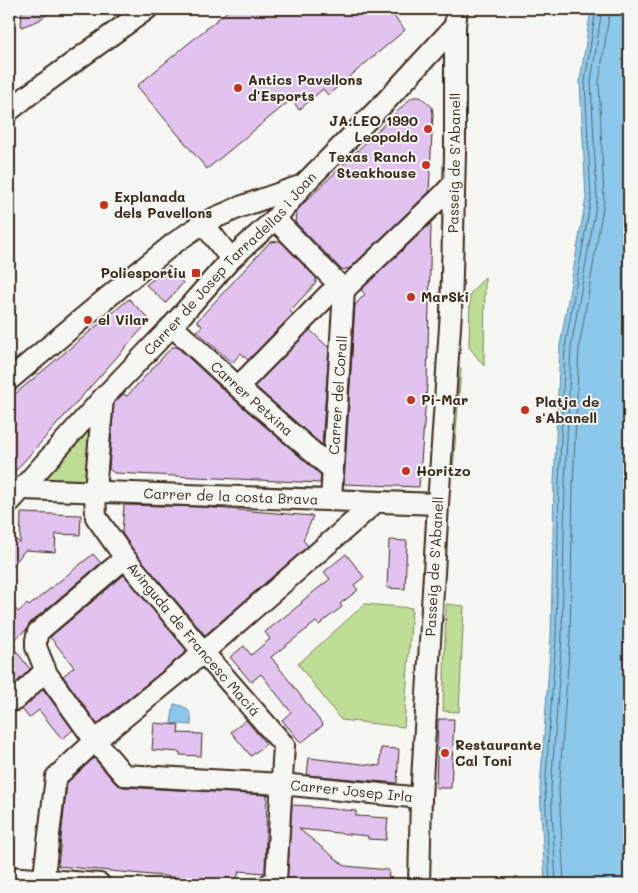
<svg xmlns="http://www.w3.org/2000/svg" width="638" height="893" font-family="Mali,sans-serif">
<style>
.green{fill:#bedd95;stroke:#7c845a}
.water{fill:#8bc8eb;stroke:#6b8999}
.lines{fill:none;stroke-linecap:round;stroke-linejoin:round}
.shore{stroke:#5b6970;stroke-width:1}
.building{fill:#e2c2ef;stroke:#3b2a1e}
.minor-casing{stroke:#3b2a1e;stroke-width:24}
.minor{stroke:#f6f6f2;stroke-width:20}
.poi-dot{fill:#c8321e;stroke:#f6f6f2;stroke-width:2}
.labels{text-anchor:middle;stroke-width:4;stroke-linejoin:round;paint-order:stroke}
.poi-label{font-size:14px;font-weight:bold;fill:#3b2a1e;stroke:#f6f6f2;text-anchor:start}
.street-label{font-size:14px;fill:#3b2a1e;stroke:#f6f6f2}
</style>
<rect width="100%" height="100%" fill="#f6f6f2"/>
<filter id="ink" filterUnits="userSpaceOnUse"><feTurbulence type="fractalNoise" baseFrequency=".02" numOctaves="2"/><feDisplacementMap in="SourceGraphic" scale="10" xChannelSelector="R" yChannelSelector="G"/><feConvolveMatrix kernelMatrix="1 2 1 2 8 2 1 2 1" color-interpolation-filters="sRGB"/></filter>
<g filter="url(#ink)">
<path class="green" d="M485 277 484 366 469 347 470 294Z
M460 367 461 369 453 470H450L458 392V368Z
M100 408 83 490 28 486Z
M365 604 412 608 404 727 341 720 298 664Z
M446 604 464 606 459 712 443 711Z"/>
<path class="water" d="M591 9H629V884H545L540 789 551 637 554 484 560 346 586 198 580 81Z
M174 704C187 706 193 712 191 725L171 723Z"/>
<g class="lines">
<path class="shore" d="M550 884 545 789 556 637 559 484 565 347 591 199 585 81 596 9
M556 884 551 789 562 637 565 484 571 347 597 200 591 82 602 9
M564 884 559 789 570 638 573 485 579 348 604 201 599 82 610 9"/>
</g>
<path class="building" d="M22 9H57L40 19V20L21 27Z
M230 9H388L405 30 328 95 323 89 299 110 292 99 207 169 137 86Z
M414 97H420L423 99 432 107 433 114 429 192 350 268 342 270 295 222 296 212 303 204 410 99Z
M430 224 431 225 427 385 419 487 344 484 355 305 365 294 361 290Z
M280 241 316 278V283L290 311 293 314 248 360 241 353 232 363 197 331 202 326 197 321 270 242Z
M169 266 183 283 166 303 146 285Z
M129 299 150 320 9 478V399Z
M310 330 329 348 322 445 255 386Z
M172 347H177L230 396 321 475 320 483 114 473 109 469 114 403 123 394 127 396Z
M124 505 202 507 313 516 303 540 308 546 205 635 134 551 122 533Z
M21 513 81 515 80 535 56 534 55 552 25 550 9 571V534L20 543Z
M389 540 407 541 405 589 387 588Z
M93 554 101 563 30 623 26 630 10 643 30 669 9 690V601L18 612 27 604 29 606Z
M346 554 364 577 354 585 358 590 340 604 342 607 330 616 319 625 316 622 271 657 323 725 301 743 282 720 291 712 261 674 251 682 230 657 244 646 251 655 270 639 265 632 302 603 301 602 330 579 324 572Z
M124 575 187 651 97 724 63 676 74 667 50 637Z
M43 689 73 730 62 739 39 710 29 718 22 709Z
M438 719H454L451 788H436Z
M246 720 266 744 251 756 231 732Z
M154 723 179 725 178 733 202 734 201 756 180 755V752L152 750Z
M381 748 399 749 397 783 307 775 309 758 380 766Z
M94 758 115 783 123 787 267 795 265 873 239 871 236 883 58 866 67 783Z
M292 805 311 806V807L356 811V816L388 818 386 840 368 839V836L299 829 345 866 389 870 388 884H287Z"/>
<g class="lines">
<g class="minor-casing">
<g id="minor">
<path d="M9 111 30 94 147 9"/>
<path d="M275 219 344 290 331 500"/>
<path d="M203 223 231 259"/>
<path id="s1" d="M172 326 238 387 333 470"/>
<path d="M9 380 108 297 173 244 203 223 240 207 303 185"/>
<path d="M238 387 329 294 344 290 442 196 454 183"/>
<path id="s2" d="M103 398 95 491 96 517 125 558 203 652 284 745 276 881 269 884"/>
<path id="s3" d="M23 489 438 504"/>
<path id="s4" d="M9 503 103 398 172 326 231 259 275 219 304 184 385 102 455 26"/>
<path id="s5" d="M125 558 38 632 36 640V647L47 674 95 741 124 775 281 784 421 798"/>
<path d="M15 700 45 671"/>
<path d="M9 877 100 884"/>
<path d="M43 884 56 777 95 741 198 657 376 502"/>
<path id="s6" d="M419 884 421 798 438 504 451 312 455 154V26L457 9"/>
</g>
</g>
<use href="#minor" class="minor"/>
</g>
</g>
<g class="poi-dot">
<circle cx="238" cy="88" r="5"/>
<circle cx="428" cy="129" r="5"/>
<circle cx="426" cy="165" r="5"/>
<circle cx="104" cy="205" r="5"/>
<rect x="191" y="268" width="10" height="10" rx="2.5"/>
<circle cx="411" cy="297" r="5"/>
<circle cx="88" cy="320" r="5"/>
<circle cx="411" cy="400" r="5"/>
<circle cx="525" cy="410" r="5"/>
<circle cx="406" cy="471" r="5"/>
<circle cx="445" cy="753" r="5"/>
</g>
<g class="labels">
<g class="poi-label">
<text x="248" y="85">Antics Pavellons<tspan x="248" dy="16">d'Esports</tspan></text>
<text x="418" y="126" text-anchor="end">JA.LEO 1990<tspan x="418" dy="16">Leopoldo</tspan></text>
<text x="416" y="162" text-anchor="end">Texas Ranch<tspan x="416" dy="16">Steakhouse</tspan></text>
<text x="114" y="202">Explanada<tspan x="114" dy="16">dels Pavellons</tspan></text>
<text x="186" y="278" text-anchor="end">Poliesportiu</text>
<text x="421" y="302">MarSki</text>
<text x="98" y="325">el Vilar</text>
<text x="421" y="405">Pi-Mar</text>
<text x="535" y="407">Platja de<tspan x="535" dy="16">s'Abanell</tspan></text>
<text x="416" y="476">Horitzo</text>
<text x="455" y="750">Restaurante<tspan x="455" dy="16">Cal Toni</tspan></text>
</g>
<g class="street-label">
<text dy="5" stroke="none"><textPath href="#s6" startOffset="722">Passeig de S'Abanell</textPath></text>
<text dy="5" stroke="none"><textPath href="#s4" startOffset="326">Carrer de Josep Tarradellas i Joan</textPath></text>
<text transform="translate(338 395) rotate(-86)" y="5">Carrer del Corall</text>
<text dy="5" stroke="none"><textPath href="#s1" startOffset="108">Carrer Petxina</textPath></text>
<text dy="5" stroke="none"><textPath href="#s3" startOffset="208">Carrer de la costa Brava</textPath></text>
<text dy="5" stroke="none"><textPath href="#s6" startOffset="318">Passeig de S'Abanell</textPath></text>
<text dy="5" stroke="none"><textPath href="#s2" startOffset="276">Avinguda de Francesc Maciá</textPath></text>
<text dy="5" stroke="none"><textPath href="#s5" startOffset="514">Carrer Josep Irla</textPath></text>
</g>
</g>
<rect width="638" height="893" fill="none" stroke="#f6f6f2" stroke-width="30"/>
<rect x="15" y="15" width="608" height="863" fill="none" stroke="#3b2a1e" stroke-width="2" filter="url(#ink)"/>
</svg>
